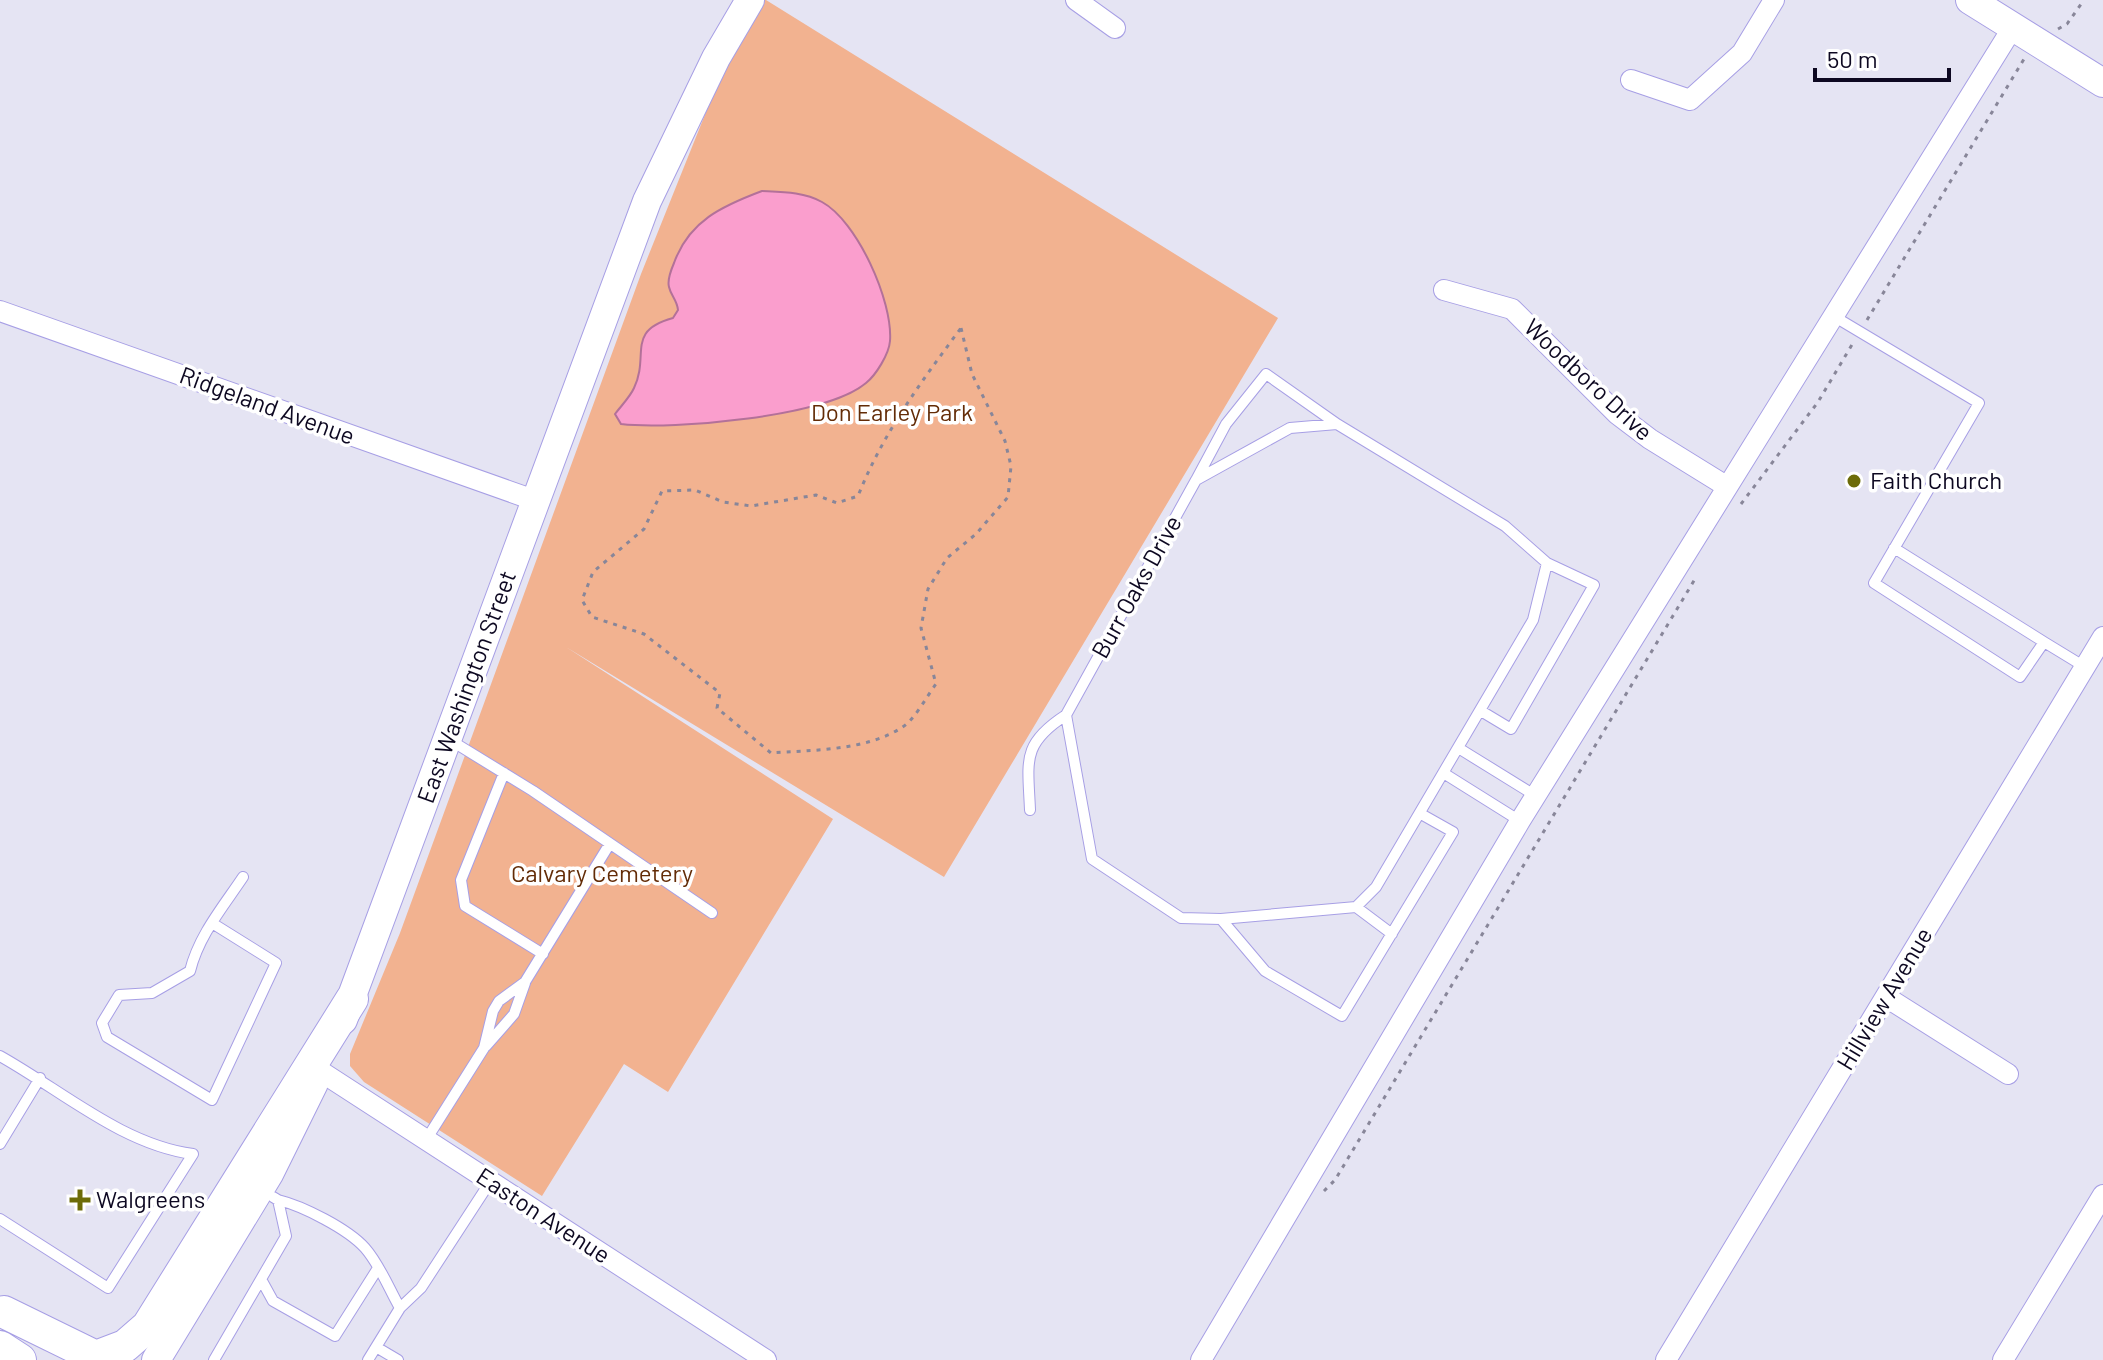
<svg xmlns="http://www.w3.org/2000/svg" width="2103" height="1360" font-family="Barlow,sans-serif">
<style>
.green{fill:#f2b290}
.water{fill:#fa9ecd;stroke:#b37199;stroke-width:2}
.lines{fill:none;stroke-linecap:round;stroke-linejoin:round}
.lane-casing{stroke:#a79fe5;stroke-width:12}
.street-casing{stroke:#a79fe5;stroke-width:22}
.secondary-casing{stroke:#a79fe5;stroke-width:30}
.primary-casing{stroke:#a79fe5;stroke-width:34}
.path{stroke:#888699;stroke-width:3;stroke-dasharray:4 6;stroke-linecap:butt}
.lane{stroke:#fff;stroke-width:10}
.street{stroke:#fff;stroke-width:20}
.secondary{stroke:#fff;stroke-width:28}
.primary{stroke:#fff;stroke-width:32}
.poi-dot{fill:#6c6b08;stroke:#fff;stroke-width:3}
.labels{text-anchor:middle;stroke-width:7;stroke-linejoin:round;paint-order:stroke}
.street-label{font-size:24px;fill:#0d0821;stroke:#fff}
.park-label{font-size:24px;fill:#632c07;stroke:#fff}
.poi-label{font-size:24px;fill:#0d0821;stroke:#fff;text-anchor:start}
</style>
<rect width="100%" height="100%" fill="#e5e4f3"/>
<path class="green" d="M751 0H766L1278 318 944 877 566 647 833 819 668 1092 624 1064 542 1196 364 1082 350 1066V1054L400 933 641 274Z"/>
<path class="water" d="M762 191C783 192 804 192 822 202 857 221 893 301 890 341 889 354 876 375 866 383 826 417 673 430 621 424L615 414C621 406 630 397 634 388 650 355 625 331 673 318L678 310C677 300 671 296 669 287 667 280 671 270 674 263 689 221 722 206 762 191Z"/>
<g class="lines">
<g class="lane-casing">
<path id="lane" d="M1835 317 1979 403 1874 583 2020 677 2044 642 2085 667
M1337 424 1505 526 1547 563 1533 620 1376 887 1356 907 1221 919 1181 918 1092 859 1066 715 1196 480 1290 428Z
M1196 480 1226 424 1266 374 1337 424
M1894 548 2044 642
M1481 711 1511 729 1594 585 1547 563
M450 740 533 791 712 913
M1460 749 1536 796
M504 773 461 880 465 906 543 954
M1445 774 1520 821
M1030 810C1028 761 1021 744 1066 715
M1356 907 1392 934
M1221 919 1265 971 1342 1016 1453 832 1421 814
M212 923 276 963 212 1100 107 1037 102 1023 119 995 152 993 190 971C199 935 223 907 243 877
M486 1046 514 1014 525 983
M0 1056C61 1090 123 1145 193 1154L108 1288 0 1219
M426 1140 484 1048 493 1011 499 1001 525 982 609 845
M0 1144 40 1078
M278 1200C303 1206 348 1229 365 1248 380 1265 389 1289 400 1308L368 1360
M262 1281 273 1301 335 1336 378 1268
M400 1308 421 1288 490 1182
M376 1347 398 1360
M214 1360 286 1236 278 1200 273 1197"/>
</g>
<g class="street-casing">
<path id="street" d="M1076 0 1115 28
M1631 80 1690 100 1742 53 1774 0
M1444 290 1512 309 1617 414 1650 439 1726 486
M0 311 534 500
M1886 997 2008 1074
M320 1071 766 1360
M1201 1360 1520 821 2013 27
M1666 1360 2103 637
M2003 1360 2103 1195"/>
</g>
<g class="secondary-casing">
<path id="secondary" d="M1970 0 2103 83
M343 1020 647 201 716 58 750 0
M156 1360 269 1174 314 1083"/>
</g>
<g class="primary-casing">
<path id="primary" d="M4 1312 96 1357 125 1346 148 1326 352 999
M0 1347 20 1360"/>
</g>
<path class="path" d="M2058 29 2067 24 2084 0
M1867 320 2024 59
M961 328 972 374 1005 441 1011 466 1008 497 976 534 947 558 928 589 921 628 936 684C926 697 915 720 901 728 865 751 811 750 771 753L717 708 720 693 644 634 592 617 582 600 593 572 644 529 662 491 695 490 723 502 751 506 816 495 837 503 858 496C883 433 921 382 961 328Z
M1741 504 1818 402 1853 343
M1324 1191 1335 1180 1695 579"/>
<use href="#lane" class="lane"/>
<use href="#street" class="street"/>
<use href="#secondary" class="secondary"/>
<use href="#primary" class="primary"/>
</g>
<g class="poi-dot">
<circle cx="1854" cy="481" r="8"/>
<path d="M76 1188h8v8h8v8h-8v8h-8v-8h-8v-8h8z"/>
</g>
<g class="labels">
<g class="street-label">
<text transform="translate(1588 380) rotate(43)" y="8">Woodboro Drive</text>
<text transform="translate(267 406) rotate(20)" y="8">Ridgeland Avenue</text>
<text transform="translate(1137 587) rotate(-61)" y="8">Burr Oaks Drive</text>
<text transform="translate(467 687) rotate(-70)" y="8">East Washington Street</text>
<text transform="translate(1885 999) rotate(-59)" y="8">Hillview Avenue</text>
<text transform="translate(543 1216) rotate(33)" y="8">Easton Avenue</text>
</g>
<g class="park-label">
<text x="892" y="421">Don Earley Park</text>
<text x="602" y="882">Calvary Cemetery</text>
</g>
<g class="poi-label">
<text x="1870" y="489">Faith Church</text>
<text x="96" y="1208">Walgreens</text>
</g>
</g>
<path d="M1815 68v12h134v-12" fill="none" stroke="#0d0821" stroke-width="4"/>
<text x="1827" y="68" font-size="24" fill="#0d0821" stroke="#ffffff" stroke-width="6" paint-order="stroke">50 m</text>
</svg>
